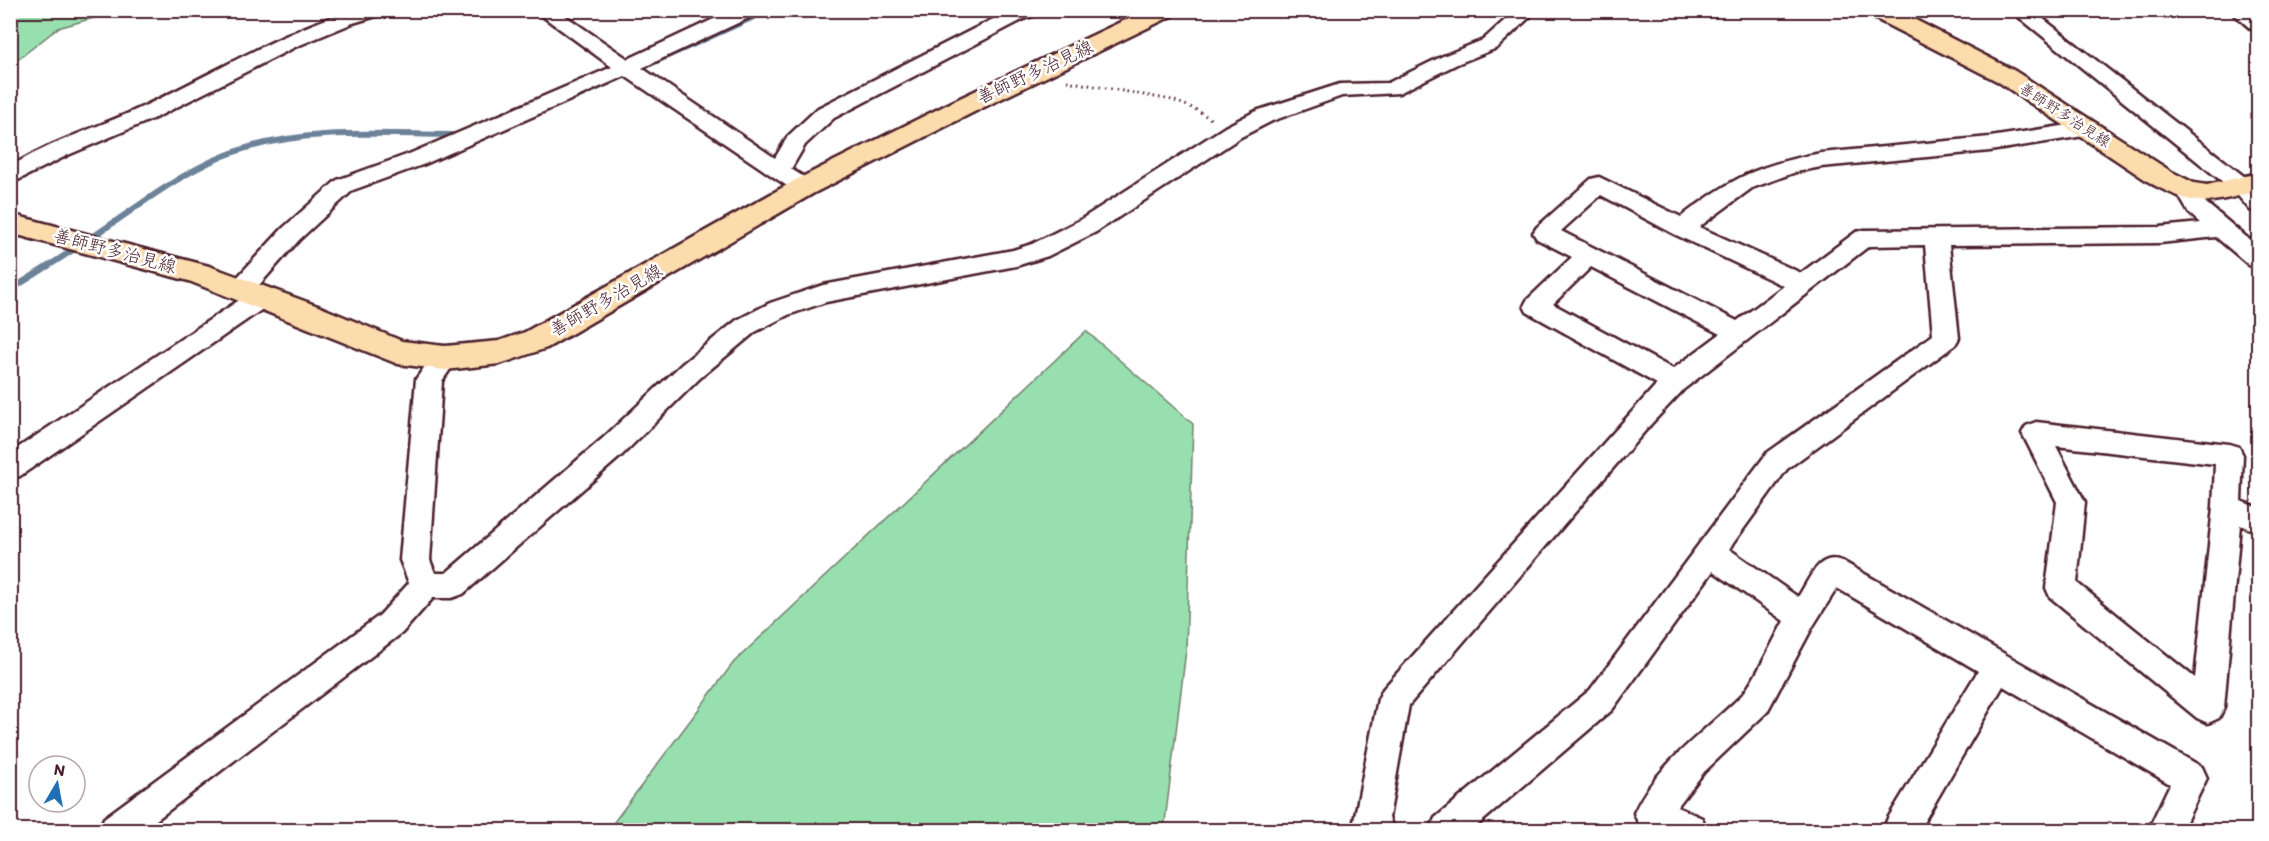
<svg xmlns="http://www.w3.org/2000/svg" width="2269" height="841" font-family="Itim,'Klee One',sans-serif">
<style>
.green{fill:#97dfae;stroke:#707f6c;stroke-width:1.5}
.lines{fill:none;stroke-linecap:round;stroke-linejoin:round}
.stream{stroke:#6c8299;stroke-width:6}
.river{fill:#82c4e2;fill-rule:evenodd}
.minor-casing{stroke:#4a1f2b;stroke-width:5}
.major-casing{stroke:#4a1f2b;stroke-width:5}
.path{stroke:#4a1f2b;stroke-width:3;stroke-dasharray:1.5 4;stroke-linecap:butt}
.minor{fill:#fff;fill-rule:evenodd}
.major{fill:#fcdcac;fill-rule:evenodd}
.labels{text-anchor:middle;stroke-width:5;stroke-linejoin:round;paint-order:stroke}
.far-street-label{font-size:15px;fill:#4a1f2b;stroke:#fff}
.street-label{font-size:18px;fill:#4a1f2b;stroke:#fff}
</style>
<rect width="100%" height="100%" fill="#fff"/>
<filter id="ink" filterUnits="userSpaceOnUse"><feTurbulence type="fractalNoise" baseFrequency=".0167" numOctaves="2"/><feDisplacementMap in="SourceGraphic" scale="12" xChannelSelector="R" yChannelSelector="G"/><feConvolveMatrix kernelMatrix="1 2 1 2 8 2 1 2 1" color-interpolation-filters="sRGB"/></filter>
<g filter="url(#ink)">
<path class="green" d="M11 10H119V11L58 28 11 65Z
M1086 331 1193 424 1186 650 1164 830H608L734 662Z"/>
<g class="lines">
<path class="stream" d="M575 98 769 10
M10 290C44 269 77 248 110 225 151 197 191 166 240 150 311 127 388 135 462 135"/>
<path class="river" d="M2241 10H2258V21L2246 18Z"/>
<g class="minor-casing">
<path id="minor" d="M353 10H385L383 14 353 23 295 47 155 118 68 155 10 184V167C51 141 97 128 140 108 211 75 278 33 353 10Z
M534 10H557L628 59 733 10H759L757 14 642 68 775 158 788 136 818 108 1011 10H1041L1039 14 1026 18 834 118 805 145 791 169 812 182 815 187 812 192 804 194 796 192 625 76 425 164 353 190 299 240 253 292 261 289 270 292 273 298 270 304 20 476 10 479V453L247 295 242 297 233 294 230 288 233 282 283 228 337 180 409 154 612 67Z
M1516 10H1537L1497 48 1457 64 1399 93 1342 96 1272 121 1241 137 1096 232 1048 256 1016 266 826 302 788 315 755 332 700 378 622 455 463 594 452 598H433L402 633 143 830H99L104 818 380 615 409 583 400 560 416 379 436 351 445 348 454 351 458 358 442 381 430 560 435 573H446L602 439 682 364 737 320 770 303 823 285 1013 250 1032 244 1080 220 1225 127 1256 111 1340 84 1388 83 1443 56 1483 40Z
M2010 10H2032L2250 181 2258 191V212L2250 210 2234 191Z
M2229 10H2251L2258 16V31L2251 29Z
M2088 122 2096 124 2099 129 2096 134 1990 151 1821 167 1796 172 1752 188 1699 227 1801 273 1856 232 1864 230 2160 227 2200 223 2189 213 2176 191 2179 186 2187 184 2195 186 2206 203 2258 247V267L2249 265 2216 237 2160 243 1949 245 1959 338 1955 345 1787 469 1729 549 1798 597C1810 579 1818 552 1842 561L2202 767 2207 778 2182 830H2148L2170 784 2003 686 1919 830H1883L1888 818 1978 671 1837 588 1813 626 1767 712 1704 772 1677 807 1702 818 1707 830H1652L1639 825 1634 813C1655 765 1707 730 1743 694 1755 680 1774 639 1784 621L1713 571 1612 710 1472 830H1430L1435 818 1590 690 1767 453 1933 335 1925 245 1869 246 1684 389 1651 424 1409 705 1389 818 1394 830H1358L1354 821 1378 699 1383 689 1657 384 1527 312 1524 306 1527 300 1572 257 1537 239 1533 233 1537 227 1591 179 1599 177 1681 217C1732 178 1757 165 1821 153L1990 137ZM1601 195 1674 234 1784 286 1737 321 1561 231ZM1591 267 1720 334 1673 369 1553 304Z
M2036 422 2229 444 2239 447 2243 455 2241 501 2258 508V532L2240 525 2224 708 2219 718 2208 723 2197 718 2050 597 2046 588 2057 502 2022 433 2026 426ZM2056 446 2215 464 2213 507 2195 678 2077 583 2085 502Z"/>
</g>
<g class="major-casing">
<path id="major" d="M1146 10H1178L1174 15 978 110 814 193 547 348 500 364 445 370 398 364 189 281 10 233V214L209 266 318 306 402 341 445 346 499 341 525 332 794 181 960 98Z
M1864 10H1896L2015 71 2172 172 2194 183 2207 185 2258 173V191C2209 203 2200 209 2152 184L1997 81 1868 15Z"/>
</g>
<path class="path" d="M768 19 787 10
M1067 81 1172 100 1193 108 1214 121"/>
<use href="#minor" class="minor"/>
<use href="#major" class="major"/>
</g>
</g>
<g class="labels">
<g class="far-street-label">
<text transform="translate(2065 115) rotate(33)" y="5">善師野多治見線</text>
</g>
<g class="street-label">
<text transform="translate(1035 72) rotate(-25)" y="6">善師野多治見線</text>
<text transform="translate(115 251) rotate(15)" y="6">善師野多治見線</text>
<text transform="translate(606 300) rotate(-30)" y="6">善師野多治見線</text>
</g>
</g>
<rect width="2269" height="841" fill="none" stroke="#fff" stroke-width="36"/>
<rect x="18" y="18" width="2233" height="805" fill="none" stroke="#4a1f2b" stroke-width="2" filter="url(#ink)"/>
<g transform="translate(57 784) rotate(10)"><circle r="28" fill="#ffffff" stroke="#b7a5aa" stroke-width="1.5"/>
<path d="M0-4.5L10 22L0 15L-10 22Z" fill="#1f6fb2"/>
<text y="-9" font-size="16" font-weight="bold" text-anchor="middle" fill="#4a1f2b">N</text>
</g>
</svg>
